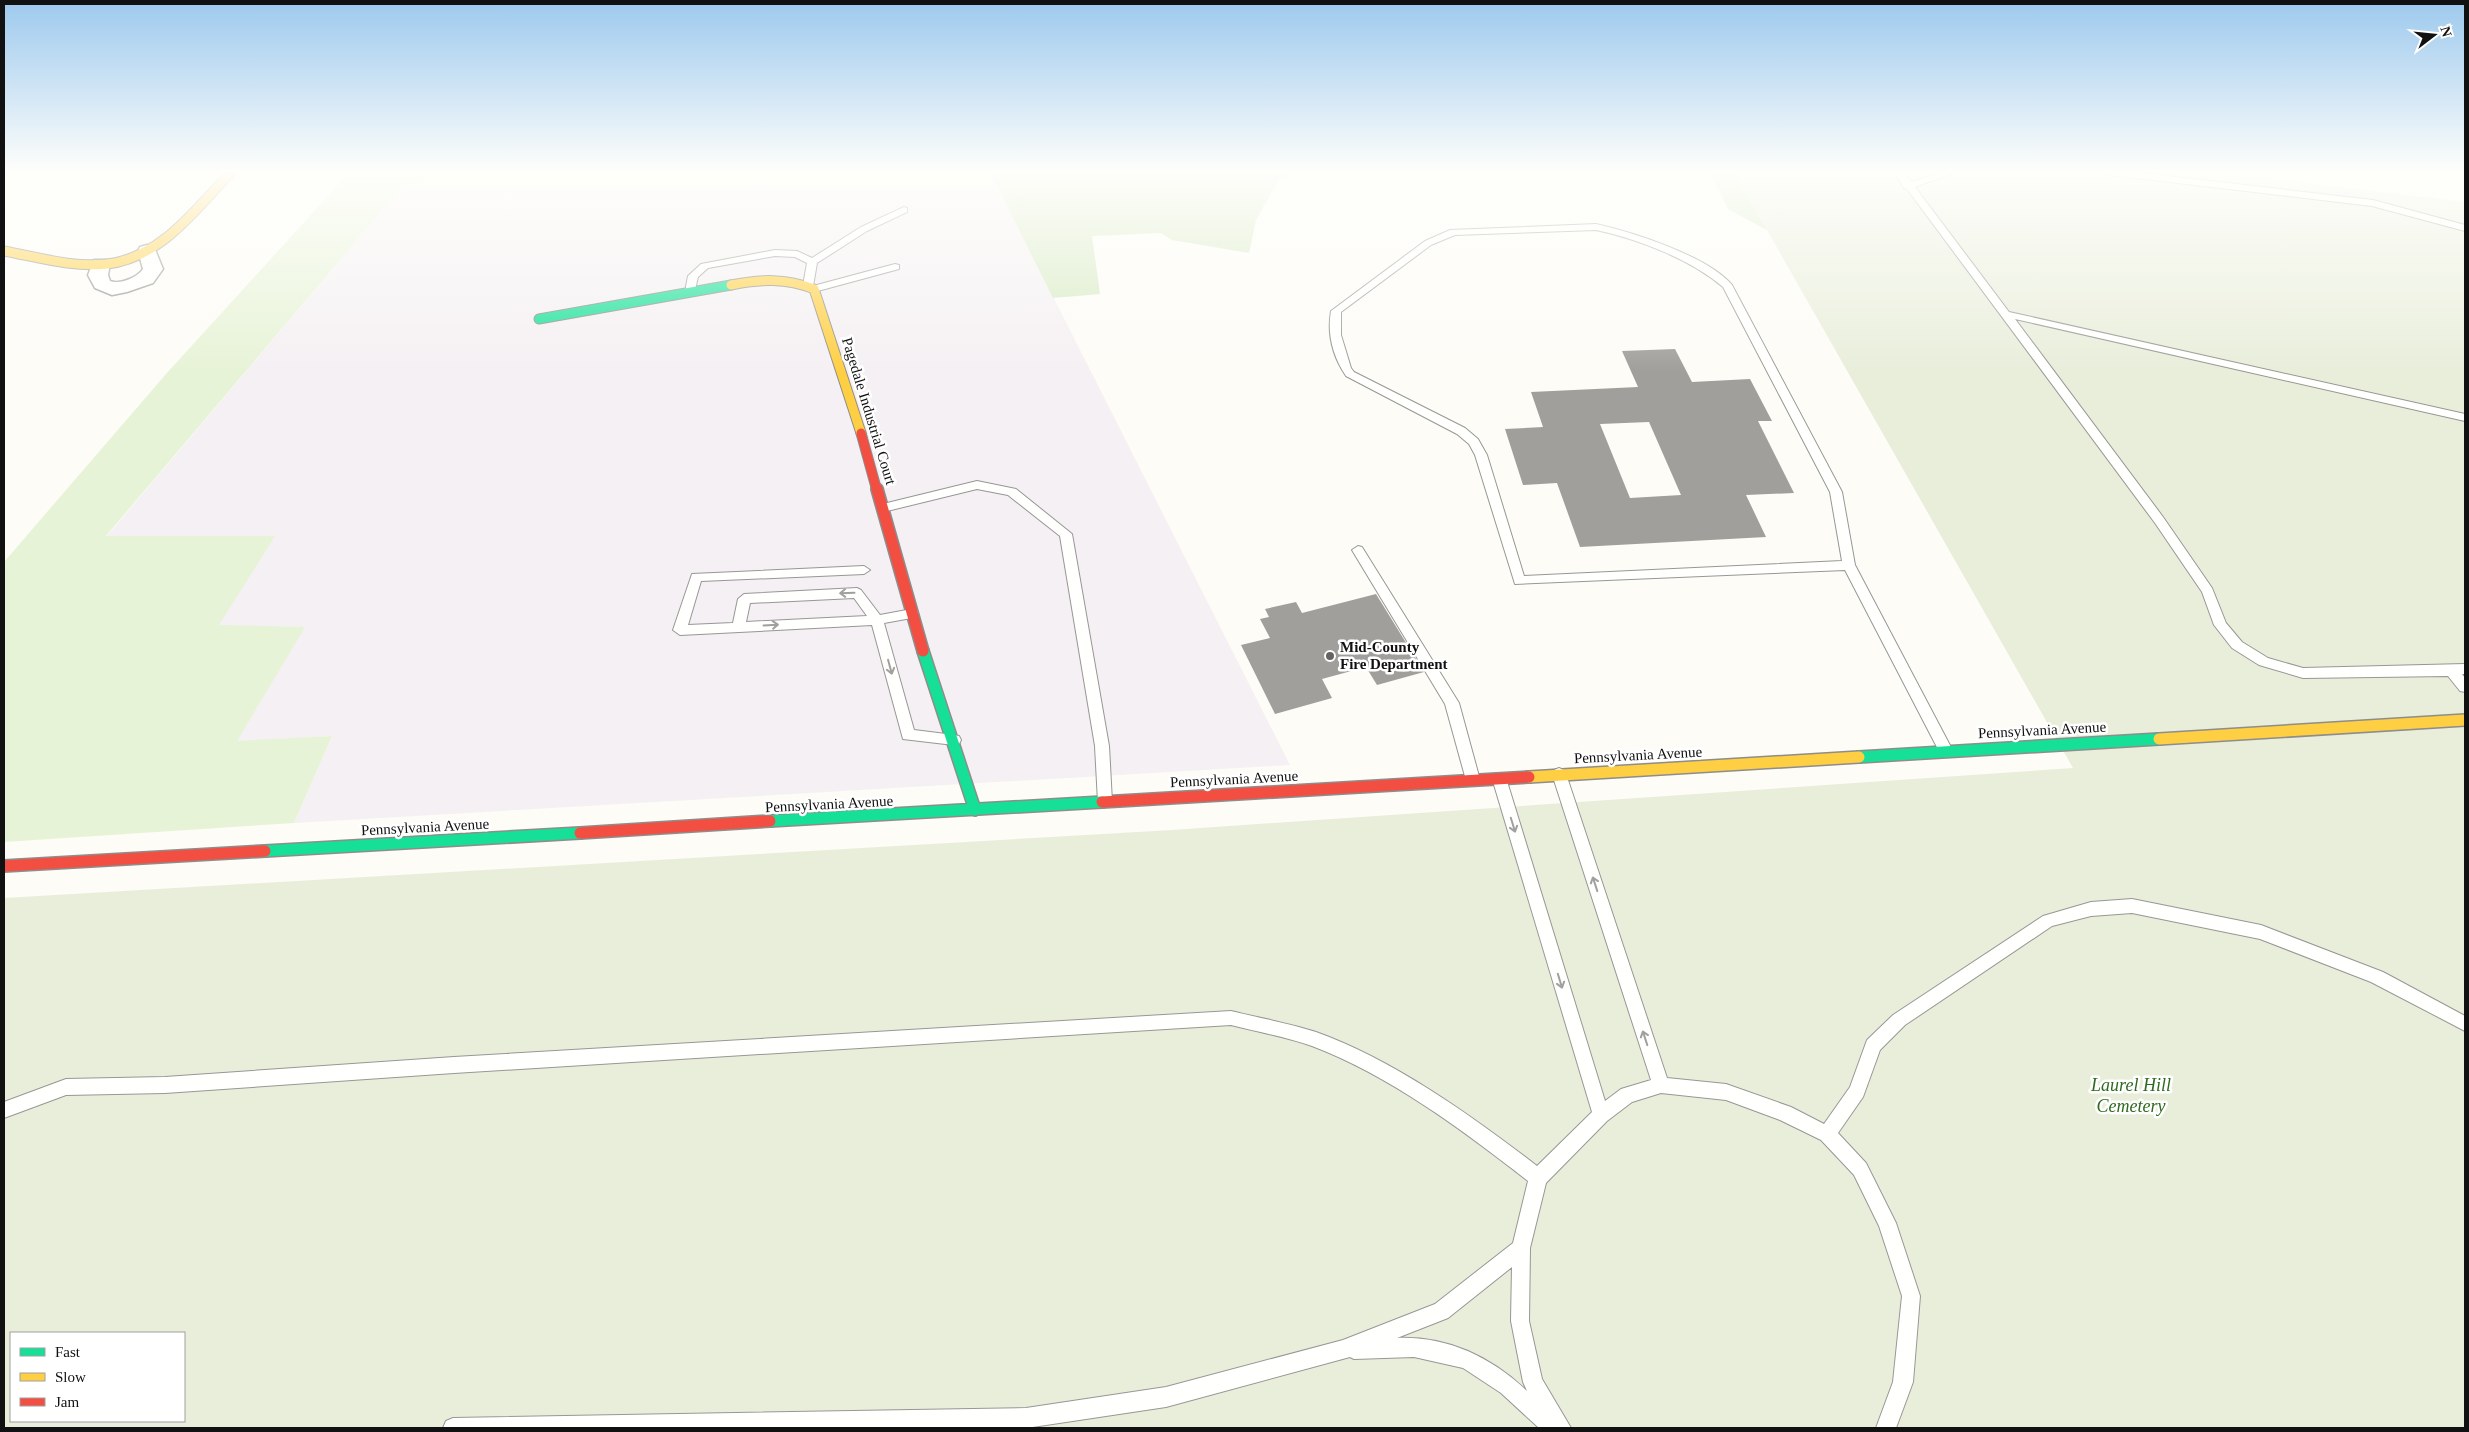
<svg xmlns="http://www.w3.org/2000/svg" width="2469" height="1432" font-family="'Times New Roman',serif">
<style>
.industrial{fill:#f5f0f3}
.green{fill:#e7f3d7}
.forest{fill:#d8eac5}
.cemetery{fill:#e9eedb;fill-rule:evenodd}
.building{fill:#a19f9c;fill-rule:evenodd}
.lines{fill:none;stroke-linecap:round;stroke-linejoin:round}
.lane-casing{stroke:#979795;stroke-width:2}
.street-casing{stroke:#979795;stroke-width:3}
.fast-far1-casing{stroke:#8e8d8b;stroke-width:11}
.fast-casing{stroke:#8e8d8b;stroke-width:14}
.slow-far1-casing{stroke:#8e8d8b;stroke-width:11}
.slow-casing{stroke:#8e8d8b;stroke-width:14}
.jam-far1-casing{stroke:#8e8d8b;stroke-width:11}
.jam-casing{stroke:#8e8d8b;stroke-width:14}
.lane{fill:#fffffe;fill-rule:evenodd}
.street{fill:#fffffe;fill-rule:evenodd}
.fast-far1{stroke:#16e098;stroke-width:9}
.fast{stroke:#16e098;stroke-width:11}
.slow-far1{stroke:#ffcf43;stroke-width:9}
.slow{stroke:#ffcf43;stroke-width:11}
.jam-far1{stroke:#f24e42;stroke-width:9}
.jam{stroke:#f24e42;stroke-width:11}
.oneway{stroke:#a0a09f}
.poi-dot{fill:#646362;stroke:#fff;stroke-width:2}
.labels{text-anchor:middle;stroke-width:5;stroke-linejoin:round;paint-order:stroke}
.street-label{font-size:15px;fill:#111;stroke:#fff}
.poi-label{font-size:15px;font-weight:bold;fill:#111;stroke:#fff;text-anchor:start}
.near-park-label{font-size:18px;font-style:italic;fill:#2f6b1f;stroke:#fff}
</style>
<rect width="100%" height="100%" fill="#fdfcf7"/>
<path class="industrial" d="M454 172H990L1290 765 294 823 332 736 237 742 219 625 106 537 402 187Z"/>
<path class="green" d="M350 172H454L402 187 106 536H275L219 625 305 627 237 741 332 736 294 823 4 842V562L166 374Z"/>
<path class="forest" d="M990 172H1307L1279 179 1256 220 1249 253 1172 240 1161 233 1092 236 1100 294 1053 298Z
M1710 172H1734L1767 230 1728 209Z"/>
<path class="cemetery" d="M1734 172H2221L2465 202V1428H4V898L1172 830 2073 768ZM11 1333H184V1421H11Z"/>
<path class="building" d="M1675 349 1692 382 1750 379 1772 421H1758L1794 493 1746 495 1766 537 1580 547 1557 483 1523 485 1505 429 1543 427 1531 392 1638 387 1622 351ZM1649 422 1681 495 1630 498 1600 424Z
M1376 594 1424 672 1377 685 1366 667 1322 679 1332 698 1275 714 1241 645 1270 638 1260 619 1269 617 1265 609 1296 602 1302 613Z"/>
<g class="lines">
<g class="lane-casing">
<path id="lane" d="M1894 172H1904L1911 182 1943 172H1956L1915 187 2009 312 2465 414V421L2015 319 2163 517 2212 588 2226 623 2242 642 2268 658 2303 668 2465 664V674H2462L2465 678V692L2460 691 2448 676 2303 678 2259 665 2232 648 2214 625 2202 592 2155 523 1907 189 1904 188Z
M2105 172H2132L2373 200 2465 225V231L2372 206 2110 175Z
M904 207 907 208V212L867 231 817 263 813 286 895 264 899 265V269L814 292 803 286 807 263 795 257 775 256 708 268 698 277 694 294H686L685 292 688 276 701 264 775 250 797 251 812 258 861 227Z
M1596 224C1632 232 1708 256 1732 285L1842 492 1855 565 1953 751 1951 755H1941L1845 570 1515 584 1475 455 1469 444 1457 434 1346 376C1333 357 1327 334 1331 311L1425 241 1450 230ZM1596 230C1638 239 1690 259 1723 287L1830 492 1842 561 1524 576 1487 455 1478 439 1465 428 1354 372 1351 368 1341 335V312L1431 245 1455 235Z
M977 481 1016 489 1072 534 1109 746 1112 802 1110 806H1100L1098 802 1095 746 1060 536 1008 495 977 489 883 512 877 508 883 504Z
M1358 546 1362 547 1459 703 1480 780 1478 784H1468L1466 780 1445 704 1352 550Z
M864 566 870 570 864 574 701 581 688 625 733 623 738 599 744 594 857 588 861 590 880 615 912 609 917 611 918 614 917 617 884 623 914 730 954 735 959 736 961 740 959 744 954 745 903 739 872 625 680 635 673 630 692 574ZM854 598 867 616 746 622 750 603Z
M1559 768 1564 770 1566 774 1667 1078 1726 1084 1791 1107 1824 1124 1850 1087 1867 1040 1893 1015 2043 916 2091 902 2132 899 2261 925 2383 972 2465 1016V1031L2371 982 2260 939 2132 913 2091 916 2052 926 1905 1025 1880 1050 1863 1097 1838 1133 1866 1163 1896 1223 1920 1296 1913 1382 1896 1428H1876L1893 1382 1902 1296 1879 1226 1854 1175 1821 1140 1780 1120 1726 1100 1661 1093 1632 1102 1607 1121 1546 1183 1530 1248 1529 1321 1542 1379 1571 1428H1539L1501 1393 1463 1368 1414 1357 1354 1359 1350 1357 1166 1407 1026 1428H443L446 1421 453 1418 1026 1408 1166 1387 1343 1340 1435 1304 1513 1243 1528 1181C1464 1131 1389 1075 1312 1046 1287 1037 1258 1032 1231 1025L454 1073 165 1093 66 1095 4 1118V1102L66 1079 165 1077 454 1057 1231 1011C1259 1018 1289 1023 1316 1032 1394 1060 1472 1116 1537 1166L1592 1112 1492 778 1494 774H1504L1506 778 1605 1101 1621 1089 1651 1080 1552 774 1554 770ZM1512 1267 1511 1321 1523 1382 1527 1391C1491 1357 1447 1336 1397 1338L1448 1318Z"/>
</g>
<g class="street-casing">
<path id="street" d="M147 245 154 247 163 269 153 283 127 292 112 295 95 288 88 275 94 260H108L110 264 108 275 110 281C120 285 138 277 143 269L138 251 140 247Z"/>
</g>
<g class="fast-far1-casing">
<path id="fast-far1" d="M539 319 731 285"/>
</g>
<g class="fast-casing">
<path id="fast" d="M923 651 975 810
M1859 757 2159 739
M770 821 1102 802
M265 851 580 833"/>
</g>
<g class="slow-far1-casing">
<path id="slow-far1" d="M4 251C37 257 73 268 107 264 161 258 196 209 231 172
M731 285C760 279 786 278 814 289L861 433"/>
</g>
<g class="slow-casing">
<path id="slow" d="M2159 739 2465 720
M1529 777 1859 757"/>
</g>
<g class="jam-far1-casing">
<path id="jam-far1" d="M861 433 877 491"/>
</g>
<g class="jam-casing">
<path id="jam" d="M877 489 923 651
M1102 802 1529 777
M580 833 770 821
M4 866 265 851"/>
</g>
<use href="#lane" class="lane"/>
<use href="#street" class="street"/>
<use href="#fast-far1" class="fast-far1"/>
<use href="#fast" class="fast"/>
<use href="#slow-far1" class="slow-far1"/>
<use href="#slow" class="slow"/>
<use href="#jam-far1" class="jam-far1"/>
<use href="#jam" class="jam"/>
</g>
<defs><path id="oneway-shaft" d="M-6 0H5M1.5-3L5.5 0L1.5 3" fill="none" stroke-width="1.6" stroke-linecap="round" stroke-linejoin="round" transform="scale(1.25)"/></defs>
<g class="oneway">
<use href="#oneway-shaft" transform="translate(847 593) rotate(178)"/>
<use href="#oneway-shaft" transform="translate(771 625) rotate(-3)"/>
<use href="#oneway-shaft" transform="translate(890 667) rotate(75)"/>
<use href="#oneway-shaft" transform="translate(1513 825) rotate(73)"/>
<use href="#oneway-shaft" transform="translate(1595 884) rotate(-108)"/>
<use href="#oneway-shaft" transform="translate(1560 981) rotate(73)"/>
<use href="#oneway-shaft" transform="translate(1645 1038) rotate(-108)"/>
</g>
<linearGradient id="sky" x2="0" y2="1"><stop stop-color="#9dc9ee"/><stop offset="0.46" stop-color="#fefefb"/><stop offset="1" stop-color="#fefefb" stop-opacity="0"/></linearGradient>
<rect width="2469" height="372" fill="url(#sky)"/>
<circle class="poi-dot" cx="1330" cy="656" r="5"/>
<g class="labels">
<g class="street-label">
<text transform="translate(869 411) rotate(73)" y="5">Pagedale Industrial Court</text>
<text transform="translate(2042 730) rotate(-3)" y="5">Pennsylvania Avenue</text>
<text transform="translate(1638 755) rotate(-3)" y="5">Pennsylvania Avenue</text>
<text transform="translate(1234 779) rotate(-3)" y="5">Pennsylvania Avenue</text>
<text transform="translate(829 804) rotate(-3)" y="5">Pennsylvania Avenue</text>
<text transform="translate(425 827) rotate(-3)" y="5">Pennsylvania Avenue</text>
</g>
<g class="poi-label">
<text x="1340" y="652">Mid-County<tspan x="1340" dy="17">Fire Department</tspan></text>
</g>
<g class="near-park-label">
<text x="2131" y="1091">Laurel Hill<tspan x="2131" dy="21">Cemetery</tspan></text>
</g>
</g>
<rect width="2469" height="1432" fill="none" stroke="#111111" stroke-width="10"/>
<rect x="10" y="1332" width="175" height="90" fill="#ffffff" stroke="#a0a0a0"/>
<rect x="20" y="1348" width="25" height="8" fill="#16e098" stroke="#a0a0a0"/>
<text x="55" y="1357" font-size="15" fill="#111111">Fast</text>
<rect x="20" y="1373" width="25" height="8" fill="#ffcf43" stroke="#a0a0a0"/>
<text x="55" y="1382" font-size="15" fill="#111111">Slow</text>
<rect x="20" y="1398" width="25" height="8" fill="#f24e42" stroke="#a0a0a0"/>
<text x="55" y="1407" font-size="15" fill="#111111">Jam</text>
<g transform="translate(2434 35) rotate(74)" stroke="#ffffff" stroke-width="4" paint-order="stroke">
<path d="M0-4L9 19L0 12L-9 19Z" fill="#111111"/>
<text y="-8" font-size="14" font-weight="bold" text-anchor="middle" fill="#111111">N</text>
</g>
</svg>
